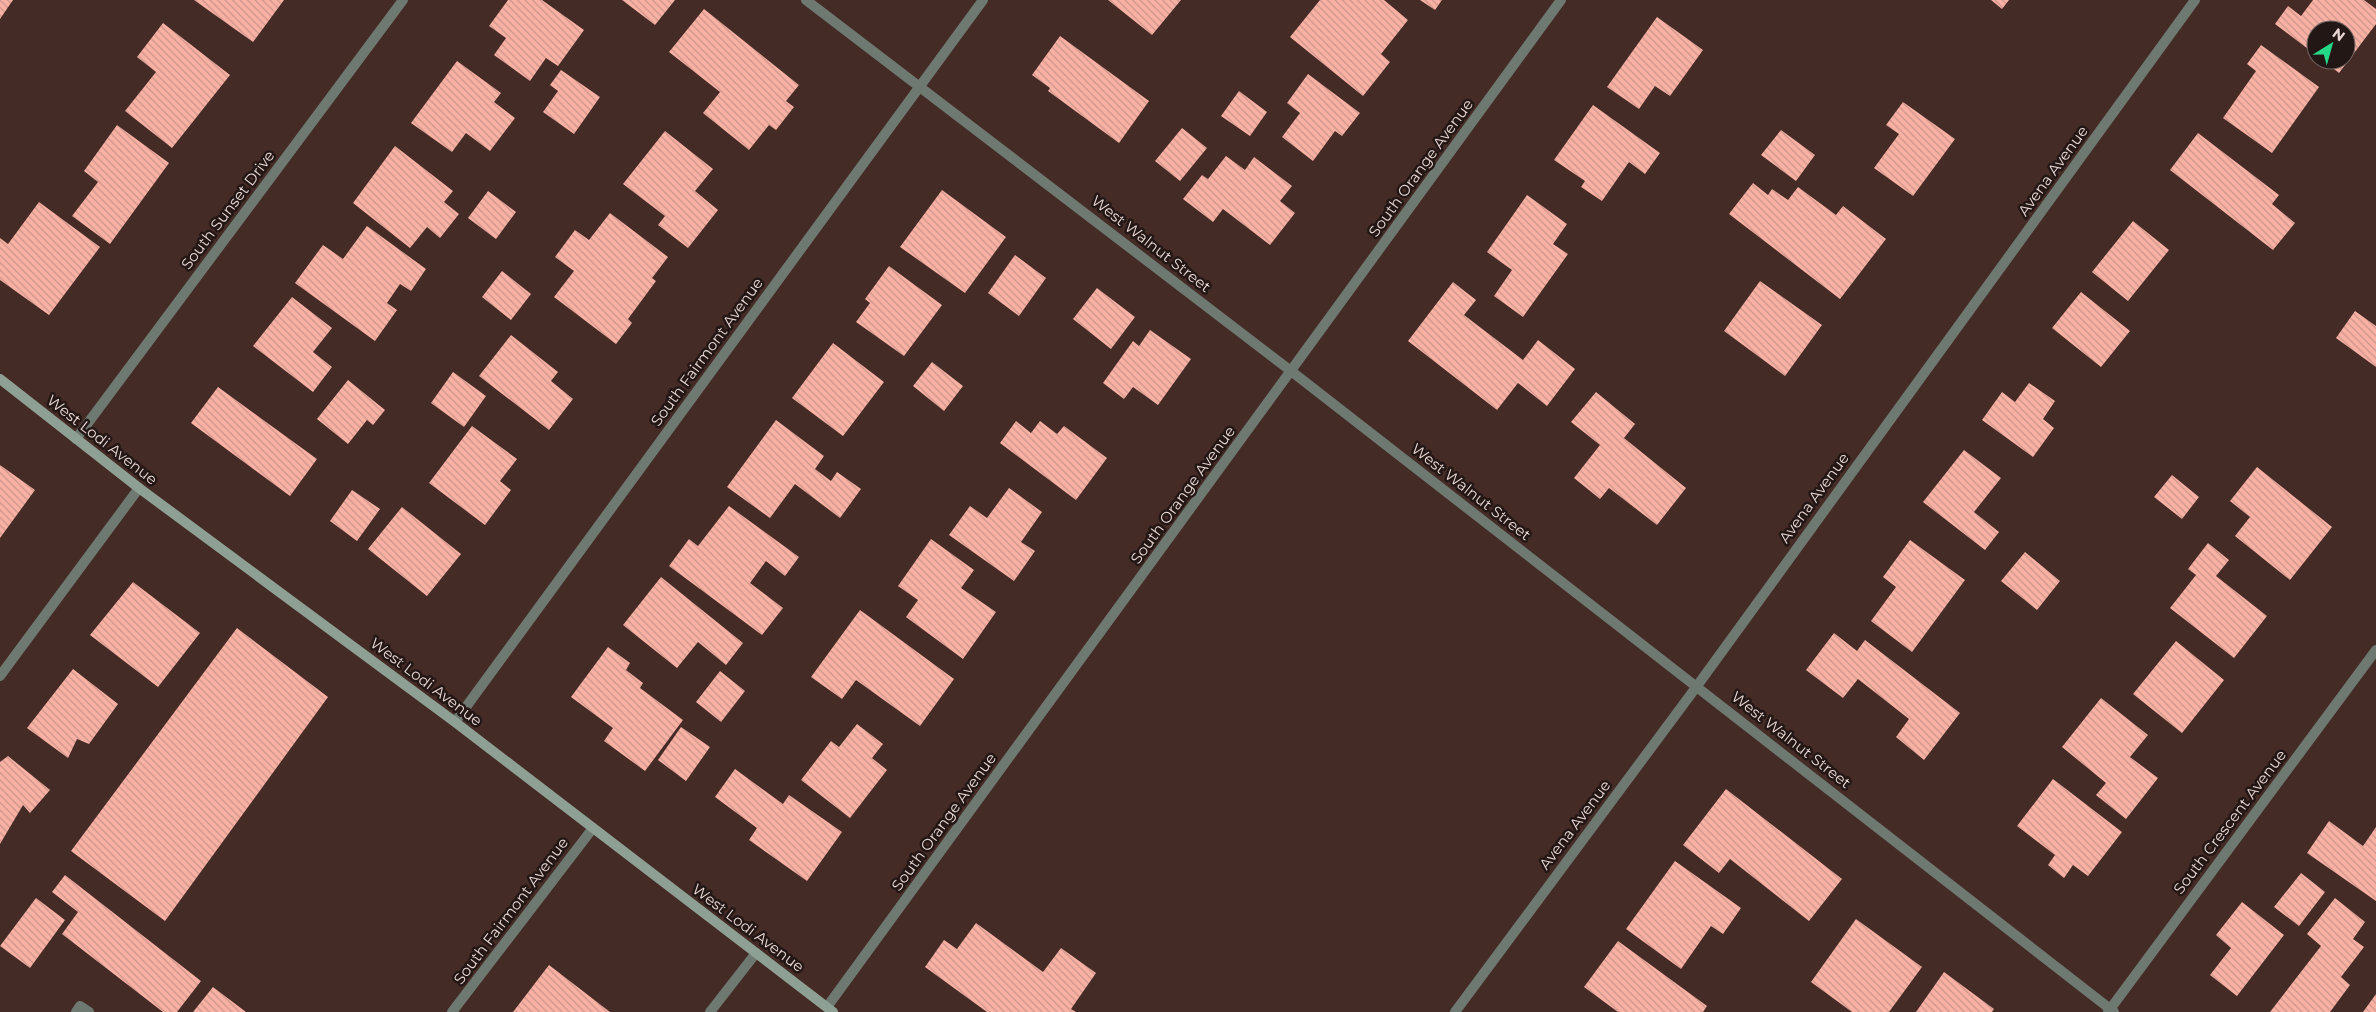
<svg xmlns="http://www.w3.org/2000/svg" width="2376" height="1012" font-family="Montserrat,sans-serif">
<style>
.building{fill:url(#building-back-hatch)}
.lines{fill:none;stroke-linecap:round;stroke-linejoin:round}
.service{stroke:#6d7971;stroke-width:10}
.minor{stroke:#6d7971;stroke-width:10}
.tertiary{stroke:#6d7971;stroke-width:10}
.secondary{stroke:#8ea094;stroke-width:10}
.labels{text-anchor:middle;stroke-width:5;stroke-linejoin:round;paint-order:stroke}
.street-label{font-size:15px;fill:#e9d8d4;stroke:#231715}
</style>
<defs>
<pattern id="building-back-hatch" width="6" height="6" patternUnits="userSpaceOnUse" patternTransform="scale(1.25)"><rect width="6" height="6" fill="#f9b1a4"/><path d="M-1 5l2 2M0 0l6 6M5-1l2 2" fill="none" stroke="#cc958b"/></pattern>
</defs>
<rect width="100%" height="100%" fill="#452b26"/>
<path class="building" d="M0 0H13L0 19Z
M194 0H284L253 42Z
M508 0H542L584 30 558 66 546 58 530 81 494 55 506 38 489 26Z
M622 0H675L655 25Z
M1108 0H1181L1152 35Z
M1320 0H1384L1408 20 1381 54 1390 62 1363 96 1290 37Z
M1420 0H1442L1435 10Z
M1991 0H2009L2002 9Z
M2313 0H2364L2376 9V24L2339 73 2322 60H2346V30H2316V55L2275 24 2288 6 2301 16Z
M704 9 799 85 786 101 794 107 776 130 769 125 749 150 703 113 720 92 669 52Z
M1657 17 1703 50 1670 96 1655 86 1639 109 1607 87Z
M163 23 230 75 172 148 125 111 156 72 137 57Z
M1060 36 1149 101 1119 143 1048 91 1050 88 1032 75Z
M2261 45 2319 87 2272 153 2223 118 2256 71 2247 64Z
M457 61 501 93 494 102 515 118 490 151 466 133 452 152 411 123Z
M561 70 600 97 574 134 543 112 558 91 550 85Z
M1308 74 1360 113 1342 136 1335 131 1313 161 1282 137 1300 113 1287 103Z
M1239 91 1267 112 1250 136 1221 116Z
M1903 102 1955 139 1913 196 1874 168 1899 134 1886 125Z
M1593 105 1660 153 1645 174 1629 162 1602 201 1581 187 1585 181 1554 160Z
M117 125 169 163 110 244 72 216 98 182 84 171Z
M1182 128 1207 148 1180 181 1155 161Z
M1781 130 1815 155 1796 181 1761 155Z
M665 131 713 169 695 191 718 210 688 248 658 225 665 216 623 184Z
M2198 133 2279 195 2272 204 2295 223 2273 250 2170 170Z
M395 146 453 191 444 202 459 214 440 238 427 227 410 248 353 203Z
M1226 156 1245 170 1254 157 1292 186 1280 201 1295 213 1270 245 1223 209 1213 222 1183 199 1202 175 1208 179Z
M1753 183 1768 195 1772 189 1788 200 1798 187 1836 215 1843 206 1886 239 1840 299 1729 214Z
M942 190 1006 237 965 293 900 247Z
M488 191 516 212 496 239 468 218Z
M1527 195 1567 224 1553 244 1568 254 1523 317 1494 296 1512 270 1487 252Z
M39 202 100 247 49 315 0 280V238L8 244Z
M610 213 668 257 652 278 656 281 628 319 632 323 616 344 554 297 574 271 555 257 575 230 589 240Z
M2133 221 2169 250 2128 301 2092 272Z
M367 226 426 269 411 291 400 284 387 303 397 310 375 341 295 283 323 245 343 259Z
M1015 255 1046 278 1019 316 988 293Z
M889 266 942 305 904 356 856 322 870 303 865 299Z
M502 271 531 294 511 320 482 297Z
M1760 281 1822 325 1785 376 1724 331Z
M1453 282 1476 300 1464 315 1523 360 1538 340 1575 369 1547 406 1518 383 1497 410 1408 341Z
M1097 288 1135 317 1111 349 1073 319Z
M2081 292 2130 331 2101 367 2052 328Z
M292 297 332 328 313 352 332 367 313 392 253 346Z
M2355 311 2376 326V367L2336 338Z
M1150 330 1191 359 1158 405 1133 387 1124 399 1103 383 1133 341 1139 346Z
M511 335 558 372 551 381 573 399 549 430 479 376Z
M833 343 884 382 843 436 792 398Z
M932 362 963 386 944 411 913 386Z
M453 372 486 396 464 427 431 403Z
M348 380 385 410 373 425 367 420 348 444 317 419Z
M2029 383 2055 401 2043 419 2054 428 2033 457 1982 420 2002 392 2015 402Z
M218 387 317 459 290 496 191 423Z
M1596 392 1635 424 1624 438 1686 488 1657 525 1609 488 1600 499 1574 478 1600 445 1571 422Z
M776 420 824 456 815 469 831 481 837 472 861 489 840 518 795 484 770 518 727 487Z
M1016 421 1031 433 1040 421 1057 434 1064 426 1107 458 1076 500 1000 443Z
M472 426 517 459 500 481 511 490 485 525 429 483Z
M1964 450 2001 478 1974 512 1999 532 1985 550 1923 502Z
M0 465 35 490 0 538Z
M2257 467 2332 527 2290 580 2235 536 2250 517 2230 501Z
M2172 475 2199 497 2182 519 2154 497Z
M1009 488 1042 512 1021 542 1035 551 1014 581 949 535 970 506 987 518Z
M352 490 380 509 357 541 330 521Z
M729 506 799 557 785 576 766 561 750 583 783 608 762 635 669 566 689 539 698 546Z
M402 507 461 554 427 596 368 549Z
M931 539 974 570 961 588 996 612 963 659 906 617 918 600 898 586Z
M1910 540 1965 580 1912 652 1871 621 1896 587 1883 577Z
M2208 543 2229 560 2216 576 2267 616 2234 658 2170 608 2196 575 2188 569Z
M2025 552 2060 581 2037 610 2001 581Z
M661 577 743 643 726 665 698 642 677 668 623 625Z
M133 582 200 633 158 687 90 635Z
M860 610 954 679 920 726 856 680 842 699 811 677Z
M237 628 328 697 165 921 71 851Z
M1834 633 1857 651 1865 640 1960 713 1924 760 1896 737 1909 719 1858 679 1843 698 1806 670Z
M2176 641 2224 680 2182 733 2133 694Z
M608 647 630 663 626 670 643 683 640 688 683 720 645 771 604 741 613 728 571 697Z
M73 669 118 704 89 744 77 739 68 758 27 728Z
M720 671 745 691 721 722 696 702Z
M2101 698 2148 735 2130 757 2158 778 2126 819 2096 795 2106 783 2062 747Z
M857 724 883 744 872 758 887 770 850 818 801 780 831 741 839 747Z
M681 727 710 747 686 781 658 760Z
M8 756 50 790 30 813 23 805 0 844V762Z
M735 769 783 804 789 795 842 832 807 881 749 840 757 828 715 797Z
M2053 779 2122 832 2088 876 2073 865 2064 878 2048 865 2055 855 2017 826Z
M1726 789 1842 879 1809 921 1730 859 1719 873 1683 845Z
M2329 821 2363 846 2376 827V901L2307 853Z
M1675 861 1741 908 1723 934 1711 926 1681 969 1626 929Z
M2301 873 2325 892 2299 926 2274 907Z
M65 875 201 981 177 1012H163L62 934 78 912 52 892Z
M36 898 65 920 30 968 0 946Z
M2335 898 2365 922 2353 939 2364 947 2341 977 2350 985 2330 1012H2270L2321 946 2307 934Z
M2242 902 2284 935 2237 996 2210 975 2231 948 2216 935Z
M1856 919 1922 967 1889 1012H1852L1811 982Z
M976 923 1043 972 1061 948 1096 973 1071 1009 1076 1012H987L925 967 944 940 957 949Z
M1618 941 1707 1006 1703 1012H1618L1584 987Z
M549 965 610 1012H513Z
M1944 972 1994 1009 1992 1012H1916Z
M213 987 246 1012H193Z
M2376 994V1012H2363Z"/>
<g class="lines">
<path class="service" d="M76 1012 80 1006 89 1012
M710 1012 756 953"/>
<path class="minor" d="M806 0 1291 371 2114 1012
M76 439 403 0
M0 676 139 488
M455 722 983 0
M827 1007 1561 0
M452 1012 593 828
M1455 1012 1697 686 2195 0"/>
<path class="tertiary" d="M2108 1012 2376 650"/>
<path class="secondary" d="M0 379 139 488 455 722 833 1012"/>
</g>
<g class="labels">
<g class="street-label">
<text transform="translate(1421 168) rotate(-54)" y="5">South Orange Avenue</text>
<text transform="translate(2053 171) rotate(-54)" y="5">Avena Avenue</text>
<text transform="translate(228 210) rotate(-53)" y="5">South Sunset Drive</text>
<text transform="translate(1151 244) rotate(38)" y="5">West Walnut Street</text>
<text transform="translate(707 352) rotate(-54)" y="5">South Fairmont Avenue</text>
<text transform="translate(102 440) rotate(38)" y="5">West Lodi Avenue</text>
<text transform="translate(1471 492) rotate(38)" y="5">West Walnut Street</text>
<text transform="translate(1183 495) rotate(-54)" y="5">South Orange Avenue</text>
<text transform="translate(1814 498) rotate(-54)" y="5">Avena Avenue</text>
<text transform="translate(426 682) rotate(37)" y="5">West Lodi Avenue</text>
<text transform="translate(1791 740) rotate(38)" y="5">West Walnut Street</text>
<text transform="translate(944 822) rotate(-54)" y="5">South Orange Avenue</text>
<text transform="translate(2230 822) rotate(-53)" y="5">South Crescent Avenue</text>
<text transform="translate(1575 825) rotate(-53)" y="5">Avena Avenue</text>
<text transform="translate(511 911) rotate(-53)" y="5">South Fairmont Avenue</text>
<text transform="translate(748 928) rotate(37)" y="5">West Lodi Avenue</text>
</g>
</g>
<g transform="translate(2331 45) rotate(37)"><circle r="24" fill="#231715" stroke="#726461"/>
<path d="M0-4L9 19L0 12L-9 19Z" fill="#23d886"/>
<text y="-8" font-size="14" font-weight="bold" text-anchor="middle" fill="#e9d8d4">N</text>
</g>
</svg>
